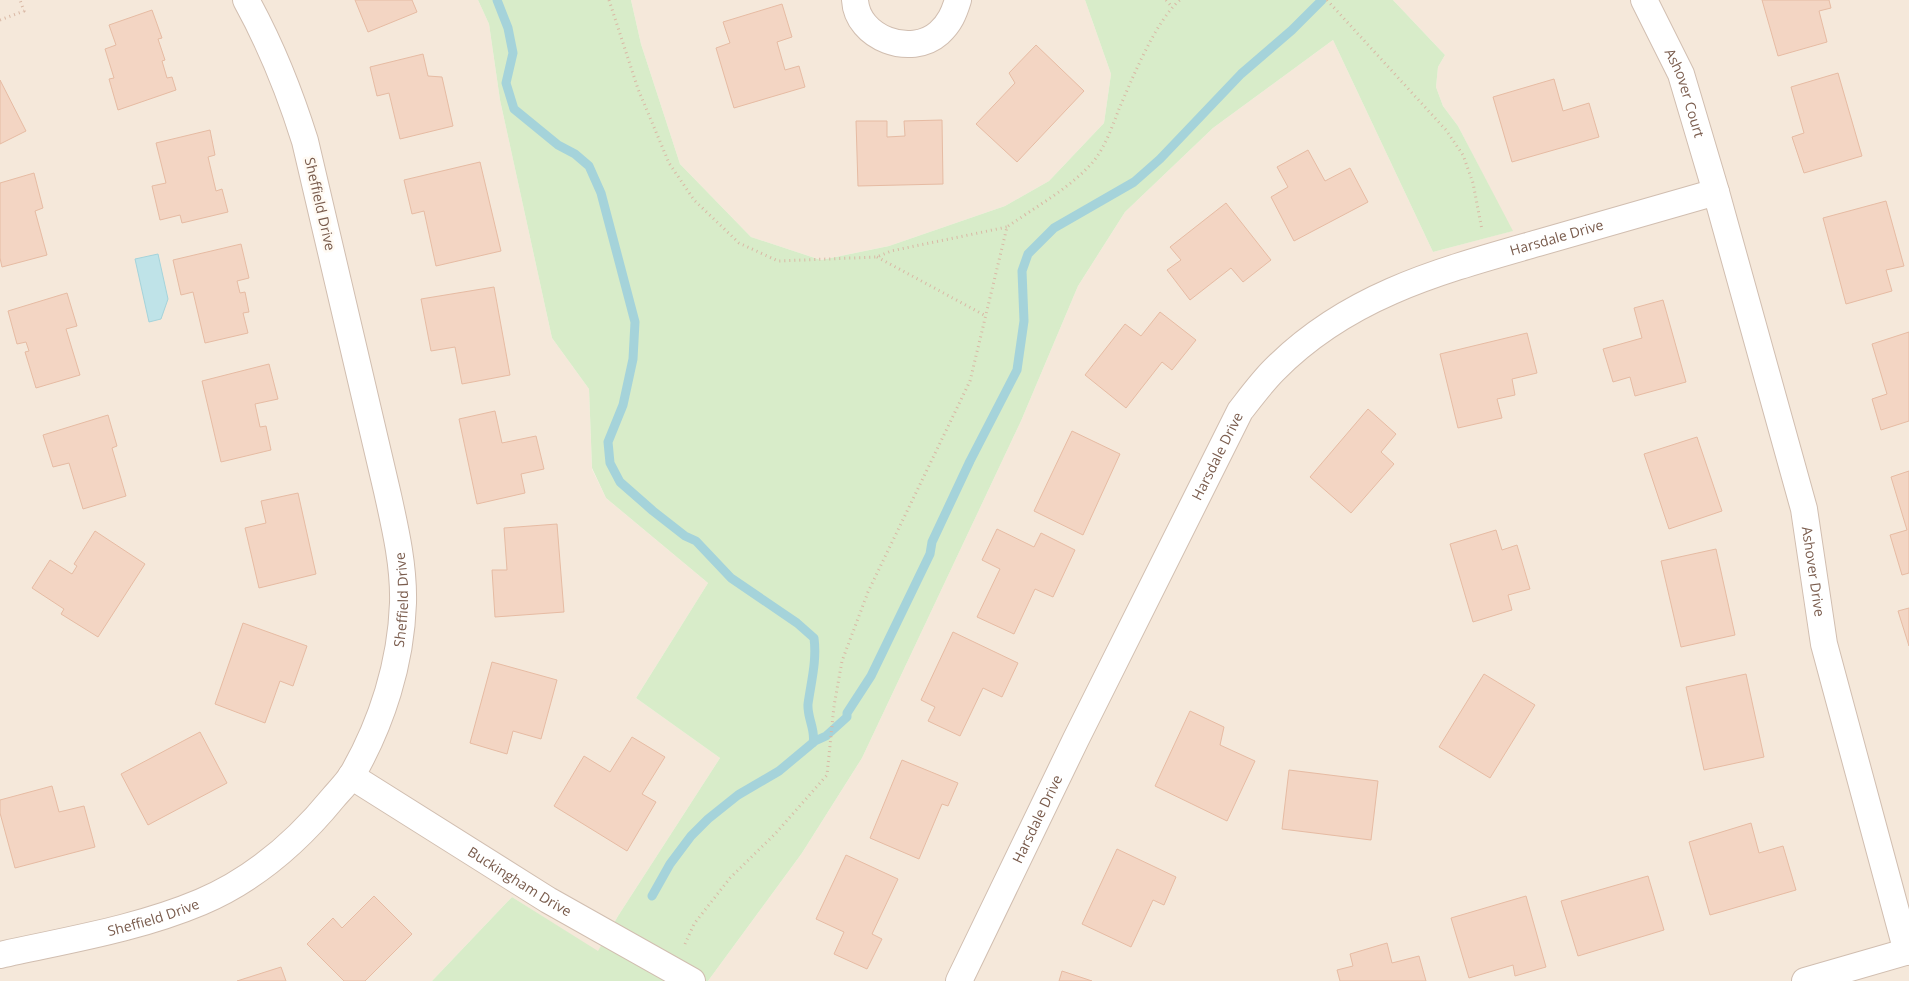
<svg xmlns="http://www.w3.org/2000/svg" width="1909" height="981" font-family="'Open Sans',sans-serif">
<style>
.residential{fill:#f5e8da}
.green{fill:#d8ecc9}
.water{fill:#bfe3e8;stroke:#a5d3da}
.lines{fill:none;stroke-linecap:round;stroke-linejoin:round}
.stream{stroke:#a5d3da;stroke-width:9}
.building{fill:#f3d5c3;stroke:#e6bba3}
.street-casing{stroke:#d1beb0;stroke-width:28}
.path{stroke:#d9b8a5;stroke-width:3;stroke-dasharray:1 4;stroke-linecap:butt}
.street{stroke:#fff;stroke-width:26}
.labels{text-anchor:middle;stroke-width:5;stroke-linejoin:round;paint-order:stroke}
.street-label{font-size:14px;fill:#7a5c4d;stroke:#fffaf3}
</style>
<rect width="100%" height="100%" fill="#fdf6ec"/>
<path class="residential" d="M0 0H478L489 24 500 100 552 338 589 389 592 469 606 498 708 583 636 698 720 758 618 916 598 952 512 897 432 981H0Z
M631 0H1085L1111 74 1104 123 1049 181 1005 206 889 246 821 260 751 237 680 164 641 44Z
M1393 0H1909V981H708L802 853 862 758 1021 421 1078 286 1125 212 1213 128 1333 40 1433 252 1512 231 1458 126 1443 106 1436 87 1438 67 1445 55Z"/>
<path class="green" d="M478 0H631L641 44 680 164 751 237 821 260 889 246 1005 206 1049 181 1104 123 1111 74 1085 0H1393L1445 55 1438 67 1436 87 1443 106 1458 126 1513 231 1433 252 1333 40 1213 128 1125 212 1078 286 1021 421 862 758 802 853 708 981H432L512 897 598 951 618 916 720 758 636 698 708 583 606 498 592 468 589 389 552 338 500 100 489 24Z"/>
<path class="water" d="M158 254 168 299 161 319 149 322 135 259Z"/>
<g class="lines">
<path class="stream" d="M497 0 508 28 513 53 506 83 514 109 558 145 575 154 589 166 601 193 635 322 633 359 623 405 608 442 610 463 620 482 653 511 685 536 696 541 731 578 797 623 814 638C817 661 811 682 808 704 807 718 816 730 813 743
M652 896 670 864 691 836 708 819 738 795 779 771 815 741 826 736 847 717V713L871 676 930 554 932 542 970 461 1017 370 1024 321 1022 271 1028 254 1054 228 1134 182 1160 159 1241 74 1292 30 1322 0"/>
</g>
<path class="building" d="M355 0H412L417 12 368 32Z
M1762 0H1829L1831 8 1819 11 1827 42 1778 56Z
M782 4 792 37 777 42 785 70 799 66 805 87 734 108 716 48 730 43 723 22Z
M152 10 162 38 158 39 165 60 162 61 167 78 172 77 176 90 118 110 109 79 114 78 105 49 116 45 109 25Z
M1036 45 1084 91 1017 162 976 124 1015 83 1009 73Z
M423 54 428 76 442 77 453 126 400 139 389 93 377 96 370 67Z
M1838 73 1862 156 1804 173 1792 137 1804 133 1791 87Z
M1554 79 1563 111 1589 103 1599 137 1512 162 1493 97Z
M0 80 26 131 0 144Z
M942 120 943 184 858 186 856 121H887V137L905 136 904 121Z
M210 130 215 155 208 157 216 191 222 189 228 212 182 223 180 215 160 220 152 186 166 183 156 143Z
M1308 150 1325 181 1350 168 1368 202 1294 241 1271 197 1288 187 1277 167Z
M480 162 501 251 436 266 424 211 412 214 404 180Z
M34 173 43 208 35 211 47 255 2 267 0 258V183Z
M1886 201 1904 266 1886 270 1892 291 1846 304 1823 218Z
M1226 203 1271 260 1243 282 1231 268 1190 300 1167 270 1181 260 1170 247Z
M241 244 249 278 237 281 240 293 245 292 249 312 243 313 248 333 205 343 193 292 181 295 173 260Z
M494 287 510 375 462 384 455 347 431 351 421 299Z
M67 293 77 326 66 329 80 375 36 388 25 352 29 351 26 342 17 344 8 311Z
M1663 300 1686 382 1635 396 1630 377 1613 382 1603 349 1642 338 1634 308Z
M1160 312 1196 340 1172 370 1162 362 1126 408 1085 375 1125 324 1141 336Z
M1909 332V421L1881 430 1872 399 1887 394 1872 344Z
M1527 333 1537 373 1512 379 1515 395 1497 399 1502 418 1458 428 1440 354Z
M269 364 278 399 255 404 260 427 266 426 271 450 221 462 202 381Z
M1368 409 1396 434 1381 452 1394 464 1351 513 1310 477Z
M495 411 502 443 536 436 544 469 521 474 525 493 477 504 459 419Z
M108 415 117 446 112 448 126 496 83 509 69 463 53 467 43 435Z
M1072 431 1120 454 1083 535 1034 511Z
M1697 437 1722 511 1669 529 1644 454Z
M1909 471V573L1902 575 1890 535 1907 530 1891 477Z
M298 493 316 574 259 588 245 528 266 523 261 501Z
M557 524 564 612 495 617 492 570H507L504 528Z
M997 529 1034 547 1041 533 1075 550 1053 597 1035 589 1014 634 977 617 1000 569 982 560Z
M1496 530 1502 550 1517 545 1530 589 1508 595 1512 610 1473 622 1450 544Z
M95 531 145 564 98 637 61 614 64 609 32 588 50 560 72 574 77 566 74 564Z
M1716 549 1735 635 1681 647 1661 561Z
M1909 608V646L1898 611Z
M243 623 307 646 293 686 280 681 265 723 215 704Z
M953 632 1018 663 1002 697 983 688 960 736 928 721 935 707 921 700Z
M492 662 557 680 541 739 513 731 507 754 470 743Z
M1484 674 1535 705 1490 778 1439 747Z
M1746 674 1764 757 1704 770 1686 687Z
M1190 711 1224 727 1220 745 1255 761 1227 821 1155 786Z
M200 732 227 783 148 825 121 774Z
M632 737 665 757 642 794 656 802 627 851 554 806 584 756 610 772Z
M902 760 958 783 948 806 942 804 919 859 870 838Z
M1289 770 1378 781 1371 840 1282 829Z
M52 786 59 812 84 806 95 847 15 868 0 813V800Z
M1751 823 1759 853 1783 846 1796 890 1710 915 1689 842Z
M1117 849 1176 877 1164 905 1153 900 1131 947 1082 924Z
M846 855 898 879 872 934 882 939 867 969 834 954 844 932 816 919Z
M1648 876 1664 930 1578 956 1561 901Z
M374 896 412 934 365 981H344L307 944 333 918 342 928Z
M1526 896 1546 967 1515 976 1513 965 1469 978 1451 918Z
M1387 943 1392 963 1419 956 1426 981H1340L1337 970 1353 966 1350 954Z
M281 967 286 981H237Z
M1062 971 1092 981H1059Z"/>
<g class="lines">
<g class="street-casing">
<g id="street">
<path d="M855 0C857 38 911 58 939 33 950 23 954 13 958 0"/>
<path id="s1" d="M1644 0 1681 74 1716 192 1804 509 1824 644 1907 952"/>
<path id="s2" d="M351 776 548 900 692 981"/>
<path id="s3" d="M0 955C67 940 137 929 201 902 253 880 297 842 333 798 339 791 347 783 352 775 382 723 401 663 403 603 404 565 395 527 387 491L305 141C289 90 272 47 246 0"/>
<path id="s4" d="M959 981 1076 739 1240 411C1251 397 1262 382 1274 370 1348 295 1440 271 1538 243 1597 226 1657 209 1716 192"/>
<path d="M1805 981 1909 951"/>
</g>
</g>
<path class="path" d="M609 0 638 89 669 163 694 200 739 243 778 261 877 257 891 251 1007 227
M1166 0 1172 7
M1327 0 1446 130 1463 155 1473 183 1482 230
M0 20 24 11 20 0
M877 257 986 316
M685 944 694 924 730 878 775 834 827 775 834 706 842 661 868 592 970 381 1007 227C1035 207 1069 189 1092 163 1105 148 1112 127 1119 109 1132 79 1156 20 1180 0"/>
<use href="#street" class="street"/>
</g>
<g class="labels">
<g class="street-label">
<text dy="5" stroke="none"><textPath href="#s1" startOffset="102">Ashover Court</textPath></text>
<text transform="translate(320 204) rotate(77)" y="5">Sheffield Drive</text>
<text dy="5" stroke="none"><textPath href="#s4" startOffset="1005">Harsdale Drive</textPath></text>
<text dy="5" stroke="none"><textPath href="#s4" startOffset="585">Harsdale Drive</textPath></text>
<text dy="5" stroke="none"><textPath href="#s1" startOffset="598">Ashover Drive</textPath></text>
<text dy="5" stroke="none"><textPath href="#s3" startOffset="592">Sheffield Drive</textPath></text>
<text dy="5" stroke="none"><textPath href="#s4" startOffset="180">Harsdale Drive</textPath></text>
<text dy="5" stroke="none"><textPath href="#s2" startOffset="199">Buckingham Drive</textPath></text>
<text dy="5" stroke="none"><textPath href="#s3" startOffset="158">Sheffield Drive</textPath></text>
</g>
</g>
</svg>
